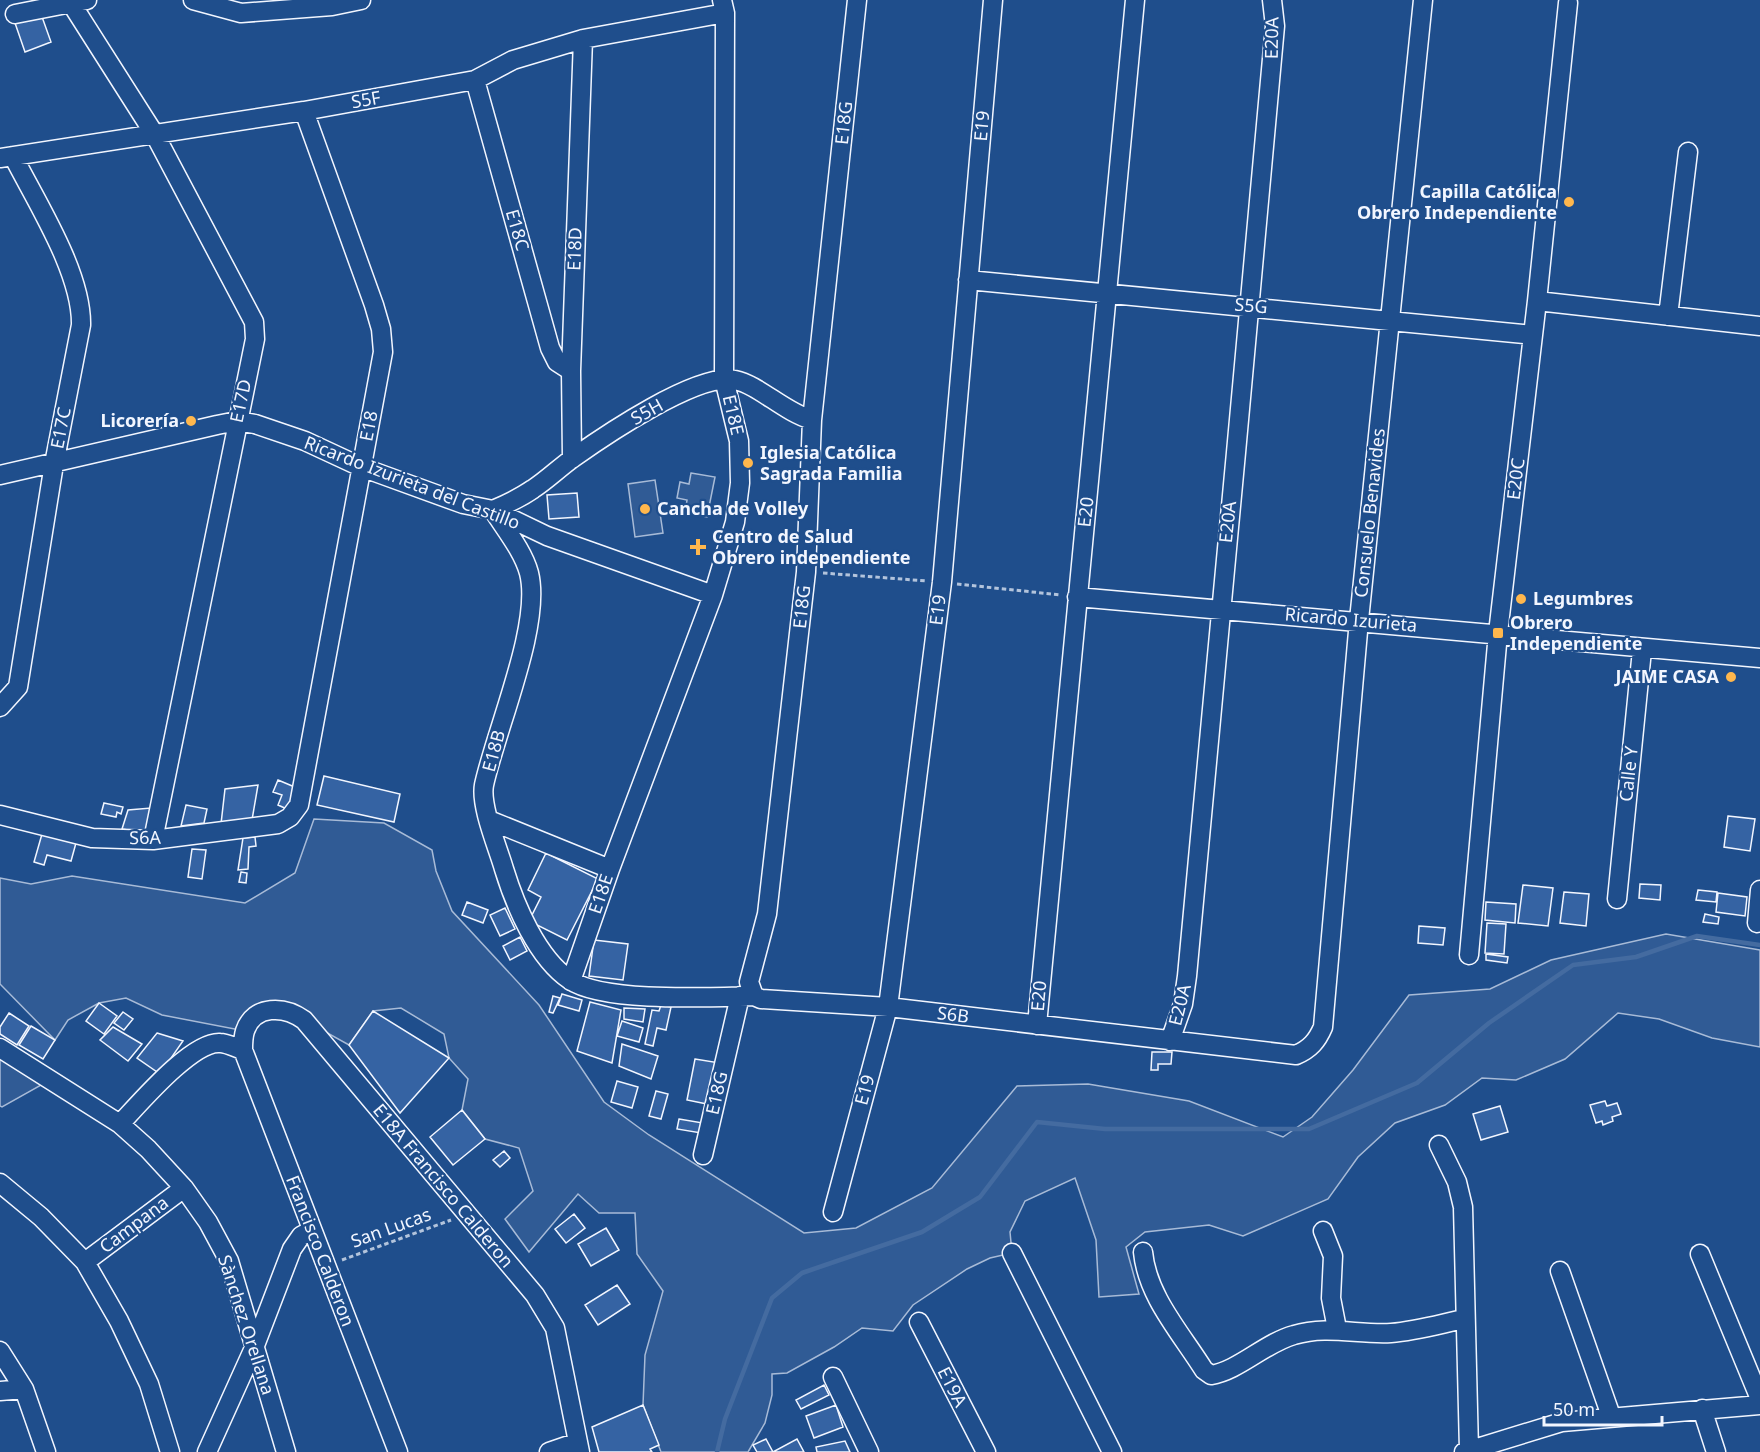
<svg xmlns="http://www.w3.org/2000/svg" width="1760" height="1452" font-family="'Noto Sans',sans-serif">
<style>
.built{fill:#305b95;stroke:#a8bbd7;stroke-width:1.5}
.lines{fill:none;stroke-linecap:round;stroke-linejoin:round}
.stream{stroke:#446ba0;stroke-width:4.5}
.building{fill:#3563a3;stroke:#f2f6ff;stroke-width:1.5}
.minor-casing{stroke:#f2f6ff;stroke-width:21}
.path{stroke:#b3c4dc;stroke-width:3;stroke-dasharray:4.5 3;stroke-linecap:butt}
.minor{stroke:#1f4e8c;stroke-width:18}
.poi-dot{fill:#ffb74d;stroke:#1f4e8c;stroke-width:2}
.labels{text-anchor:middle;stroke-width:4.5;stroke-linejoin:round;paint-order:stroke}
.street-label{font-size:18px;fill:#f2f6ff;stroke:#1f4e8c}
.poi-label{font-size:18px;font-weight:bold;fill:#f2f6ff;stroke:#1f4e8c;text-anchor:start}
</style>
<rect width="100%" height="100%" fill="#1f4e8c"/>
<path class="built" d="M691 473 715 477 707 517 685 513 687 500 677 498 680 482 689 484Z
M655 480 663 533 635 537 628 484Z
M314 819 384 823 432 850 436 871 452 911 539 1005 604 1102 649 1135 804 1233 856 1228 932 1188 1017 1086 1088 1084 1189 1101 1283 1137 1312 1117 1353 1070 1409 995 1490 989 1551 960 1666 934 1760 950V1047L1712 1038 1659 1019 1618 1013 1565 1059 1516 1080 1482 1078 1445 1105 1395 1123 1358 1157 1328 1199 1243 1236 1209 1225 1145 1232 1126 1247 1139 1294 1099 1297 1096 1240 1075 1178 1025 1201 1010 1232 1012 1253 990 1258 967 1269 913 1305 893 1331 862 1328 834 1347 787 1373 772 1374V1395L765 1423 748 1452H661L643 1405 645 1355 663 1291 637 1254 635 1213H599L578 1194 529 1252 505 1219 533 1191 519 1148 485 1139 462 1110 468 1079 449 1058 444 1034 401 1008 373 1011 349 1045 286 1010 245 1031 162 1015 126 998 99 1003 68 1020 55 1040 0 984V878L31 884 72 876 245 903 295 873Z
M0 1053 43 1084 2 1107 0 1106Z"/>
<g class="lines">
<path class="stream" d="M717 1452 725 1419 772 1298 802 1273 922 1232 980 1197 1037 1122 1105 1129H1309L1417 1083 1489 1023 1573 965 1636 957 1697 936 1760 945"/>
</g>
<path class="building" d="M41 14 51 42 25 52 15 23Z
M577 493 579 517 549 519 547 495Z
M324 776 400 794 394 822 317 805Z
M278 780 297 788 289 810 278 805 282 795 273 792Z
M258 785 252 820 221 824 225 789Z
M104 803 123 807 121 814 117 812 116 817 101 814Z
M186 805 207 809 204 823 181 826Z
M151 808 146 833 122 829 128 810Z
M1728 816 1755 819 1750 851 1724 847Z
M42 834 76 843 71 861 47 855 44 865 34 862Z
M255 837 256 846 249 847 248 869 238 870 243 838Z
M192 849 206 850 202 879 188 877Z
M546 853 598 879 567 940 529 921 541 897 528 890Z
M241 872 247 873 246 883 239 882Z
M1640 884 1661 885 1660 900 1639 898Z
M1523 885 1553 888 1548 926 1518 923Z
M1698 890 1717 892 1716 902 1696 900Z
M1564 892 1589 894 1586 926 1560 923Z
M1718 893 1747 897 1745 916 1716 912Z
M467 902 488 910 483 923 462 915Z
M1486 902 1516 904 1515 923 1485 920Z
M505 908 515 929 500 936 490 915Z
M1705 914 1719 917 1718 924 1703 922Z
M1487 923 1506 924 1504 954 1485 953Z
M1419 926 1445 928 1443 945 1418 943Z
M520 937 527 951 510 960 503 946Z
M594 940 628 944 623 980 589 976Z
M1486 954 1508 957 1507 963 1486 960Z
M562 994 582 1000 579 1011 558 1005Z
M553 996 560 998 553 1013 549 1012Z
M590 1002 621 1010 612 1063 577 1051Z
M99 1003 117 1016 104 1034 86 1021Z
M661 1005 671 1007 666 1030 657 1028 653 1046 645 1044 652 1010 659 1011Z
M624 1008 645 1009 643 1022 624 1019Z
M373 1011 449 1058 400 1113 349 1045Z
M123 1012 133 1019 124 1030 114 1023Z
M9 1013 29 1026 17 1045 0 1034V1027Z
M622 1021 643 1028 639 1042 617 1036Z
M31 1026 55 1040 43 1059 19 1045Z
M113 1027 142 1044 128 1061 100 1040Z
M157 1033 183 1041 160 1074 137 1058Z
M622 1044 658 1056 651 1079 619 1066Z
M1152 1052H1172L1171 1064H1158V1070H1151Z
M695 1059 720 1063 712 1105 687 1100Z
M617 1081 638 1087 632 1108 611 1102Z
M656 1091 668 1094 661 1119 649 1116Z
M1605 1101 1607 1106 1617 1103 1621 1114 1612 1117 1613 1121 1603 1125 1602 1121 1596 1123 1590 1105Z
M1500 1106 1508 1132 1481 1140 1473 1114Z
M462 1110 485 1139 453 1165 430 1137Z
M679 1119 709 1124 707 1134 677 1129Z
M504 1151 510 1158 500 1167 493 1160Z
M574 1214 585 1228 566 1243 555 1229Z
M606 1228 619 1250 591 1266 578 1244Z
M617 1285 630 1304 598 1325 585 1305Z
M824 1385 829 1395 801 1409 796 1400Z
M643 1405 659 1445 650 1449 652 1452H599L592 1427Z
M836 1405 843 1427 814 1438 806 1416Z
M766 1439 773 1452 797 1439 804 1452H757L753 1445Z
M845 1441 850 1452H817L816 1447Z"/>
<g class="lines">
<g class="minor-casing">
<path id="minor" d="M193 0 241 13 332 6 361 0
M71 3 155 135 254 322 255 339 153 840
M15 14 87 0
M475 80 550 348 557 362 571 371
M0 158 304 111 475 80 513 60 583 39 725 13
M968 280 1533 335
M1537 301 1760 326
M1668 316 1688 152
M572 459 571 371 583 39
M0 475 217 425 237 421 255 424 305 441 361 467 463 504 493 510 547 536 713 595
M493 510C505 529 523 551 529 573 542 625 496 729 484 785 480 806 498 848 504 869 515 905 537 958 570 980 604 1003 712 997 754 996L761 999 888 1007 1296 1055C1310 1049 1317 1041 1323 1027L1359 620 1423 0
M493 510C507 504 520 498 533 489 547 480 559 468 573 458 604 436 698 372 735 380 759 385 784 412 812 420
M1077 597 1760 658
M0 707 18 687 54 464 81 325C82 273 37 203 13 156
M0 815 92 838 153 840 278 824 290 817 299 805 383 352 381 329 374 305 304 111
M489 820 610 869
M1617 899 1642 650
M1757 923 1760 890
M1469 955 1498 633 1537 301 1568 3
M571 981 610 869 713 595 735 522 740 483 739 441 724 379 725 13 722 0
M754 996 749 982 767 914 806 572 812 420 857 0
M1037 1025 1135 0
M1170 1041 1183 1004 1187 976C1215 659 1248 343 1275 26L1272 0
M0 1048 120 1124 148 1149 184 1188 208 1222 229 1261 286 1452
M120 1124C139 1104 192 1041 220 1043 227 1043 236 1048 243 1050
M1439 1145 1457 1182 1463 1207 1469 1450
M703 1155 740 996
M0 1183 41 1217 85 1262 119 1321 149 1384 170 1452
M833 1212 888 1007 942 582 993 0
M1323 1231 1333 1256 1331 1298 1337 1329
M1143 1252C1147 1296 1181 1333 1204 1370L1211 1375C1238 1371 1265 1343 1294 1335 1327 1325 1358 1335 1391 1333 1416 1331 1440 1324 1464 1319
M1012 1253 1112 1452
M1700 1254 1760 1399
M85 1262 184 1188
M1560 1271 1611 1416
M919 1322 986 1452
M0 1351 24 1389 46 1452
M833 1377 869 1452
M0 1391 24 1389
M1702 1409 1716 1452
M207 1452 254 1348 292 1249 301 1236 312 1230
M398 1452 243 1050C243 1045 243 1037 245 1031 254 1004 285 1006 304 1020L535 1295 555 1328 580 1452
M549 1452 578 1442
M1464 1452 1562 1422 1760 1405"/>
</g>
<path class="path" d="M823 573 927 581
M957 584 1061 595
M342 1260 451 1220"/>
<use href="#minor" class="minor"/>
</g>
<g class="poi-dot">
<circle cx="1569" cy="202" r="6"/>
<circle cx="191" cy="421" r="6"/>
<circle cx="748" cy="463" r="6"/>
<circle cx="645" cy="509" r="6"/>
<path d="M695 538h6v6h6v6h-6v6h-6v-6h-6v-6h6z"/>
<circle cx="1521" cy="599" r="6"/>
<rect x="1492" y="627" width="12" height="12" rx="3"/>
<circle cx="1731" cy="677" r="6"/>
</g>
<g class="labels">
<g class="street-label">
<text transform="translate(1272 38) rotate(-89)" y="6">E20A</text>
<text transform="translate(366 100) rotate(-10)" y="6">S5F</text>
<text transform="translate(844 123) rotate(-84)" y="6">E18G</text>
<text transform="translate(982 126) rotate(-85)" y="6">E19</text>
<text transform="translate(517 230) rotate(74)" y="6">E18C</text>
<text transform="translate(575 249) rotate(-88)" y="6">E18D</text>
<text transform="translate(1251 306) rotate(5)" y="6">S5G</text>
<text transform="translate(241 401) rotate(-78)" y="6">E17D</text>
<text transform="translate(647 412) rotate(-29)" y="6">S5H</text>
<text transform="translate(733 415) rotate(77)" y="6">E18E</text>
<text transform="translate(369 426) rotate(-79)" y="6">E18</text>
<text transform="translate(61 428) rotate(-79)" y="6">E17C</text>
<text transform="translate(1516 479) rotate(-83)" y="6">E20C</text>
<text transform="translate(412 483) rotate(21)" y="6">Ricardo Izurieta del Castillo</text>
<text transform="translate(1086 512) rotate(-84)" y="6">E20</text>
<text transform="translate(1370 513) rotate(-84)" y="6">Consuelo Benavides</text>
<text transform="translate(1228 522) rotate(-84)" y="6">E20A</text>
<text transform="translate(802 607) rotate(-84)" y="6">E18G</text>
<text transform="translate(938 610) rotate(-83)" y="6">E19</text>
<text transform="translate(1351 620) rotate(5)" y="6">Ricardo Izurieta</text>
<text transform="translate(494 751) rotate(-75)" y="6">E18B</text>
<text transform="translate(1629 774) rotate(-84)" y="6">Calle Y</text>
<text transform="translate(145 838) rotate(-1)" y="6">S6A</text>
<text transform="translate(601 894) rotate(-71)" y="6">E18E</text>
<text transform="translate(1039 996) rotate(-85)" y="6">E20</text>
<text transform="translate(1180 1005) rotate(-76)" y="6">E20A</text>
<text transform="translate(953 1015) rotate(7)" y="6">S6B</text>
<text transform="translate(865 1090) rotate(-75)" y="6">E19</text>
<text transform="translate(717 1093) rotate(-77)" y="6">E18G</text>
<text transform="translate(443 1186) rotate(50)" y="6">E18A Francisco Calderon</text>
<text transform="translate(134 1225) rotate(-37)" y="6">Campana</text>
<text transform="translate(391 1228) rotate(-20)" y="6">San Lucas</text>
<text transform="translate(320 1251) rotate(69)" y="6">Francisco Calderon</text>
<text transform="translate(246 1325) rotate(72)" y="6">Sànchez Orellana</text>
<text transform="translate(952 1387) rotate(63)" y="6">E19A</text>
</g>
<g class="poi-label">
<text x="1557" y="198" text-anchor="end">Capilla Católica<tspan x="1557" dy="21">Obrero Independiente</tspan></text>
<text x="179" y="427" text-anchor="end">Licorería</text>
<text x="760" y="459">Iglesia Católica<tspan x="760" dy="21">Sagrada Familia</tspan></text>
<text x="657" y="515">Cancha de Volley</text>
<text x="712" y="543">Centro de Salud<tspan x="712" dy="21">Obrero independiente</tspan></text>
<text x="1533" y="605">Legumbres</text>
<text x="1510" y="629">Obrero<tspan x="1510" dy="21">Independiente</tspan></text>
<text x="1719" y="683" text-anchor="end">JAIME CASA</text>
</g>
</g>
<path d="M1544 1416v9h118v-9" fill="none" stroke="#f2f6ff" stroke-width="3"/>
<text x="1553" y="1416" font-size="18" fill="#f2f6ff" stroke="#1f4e8c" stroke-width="4.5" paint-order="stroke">50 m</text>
</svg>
